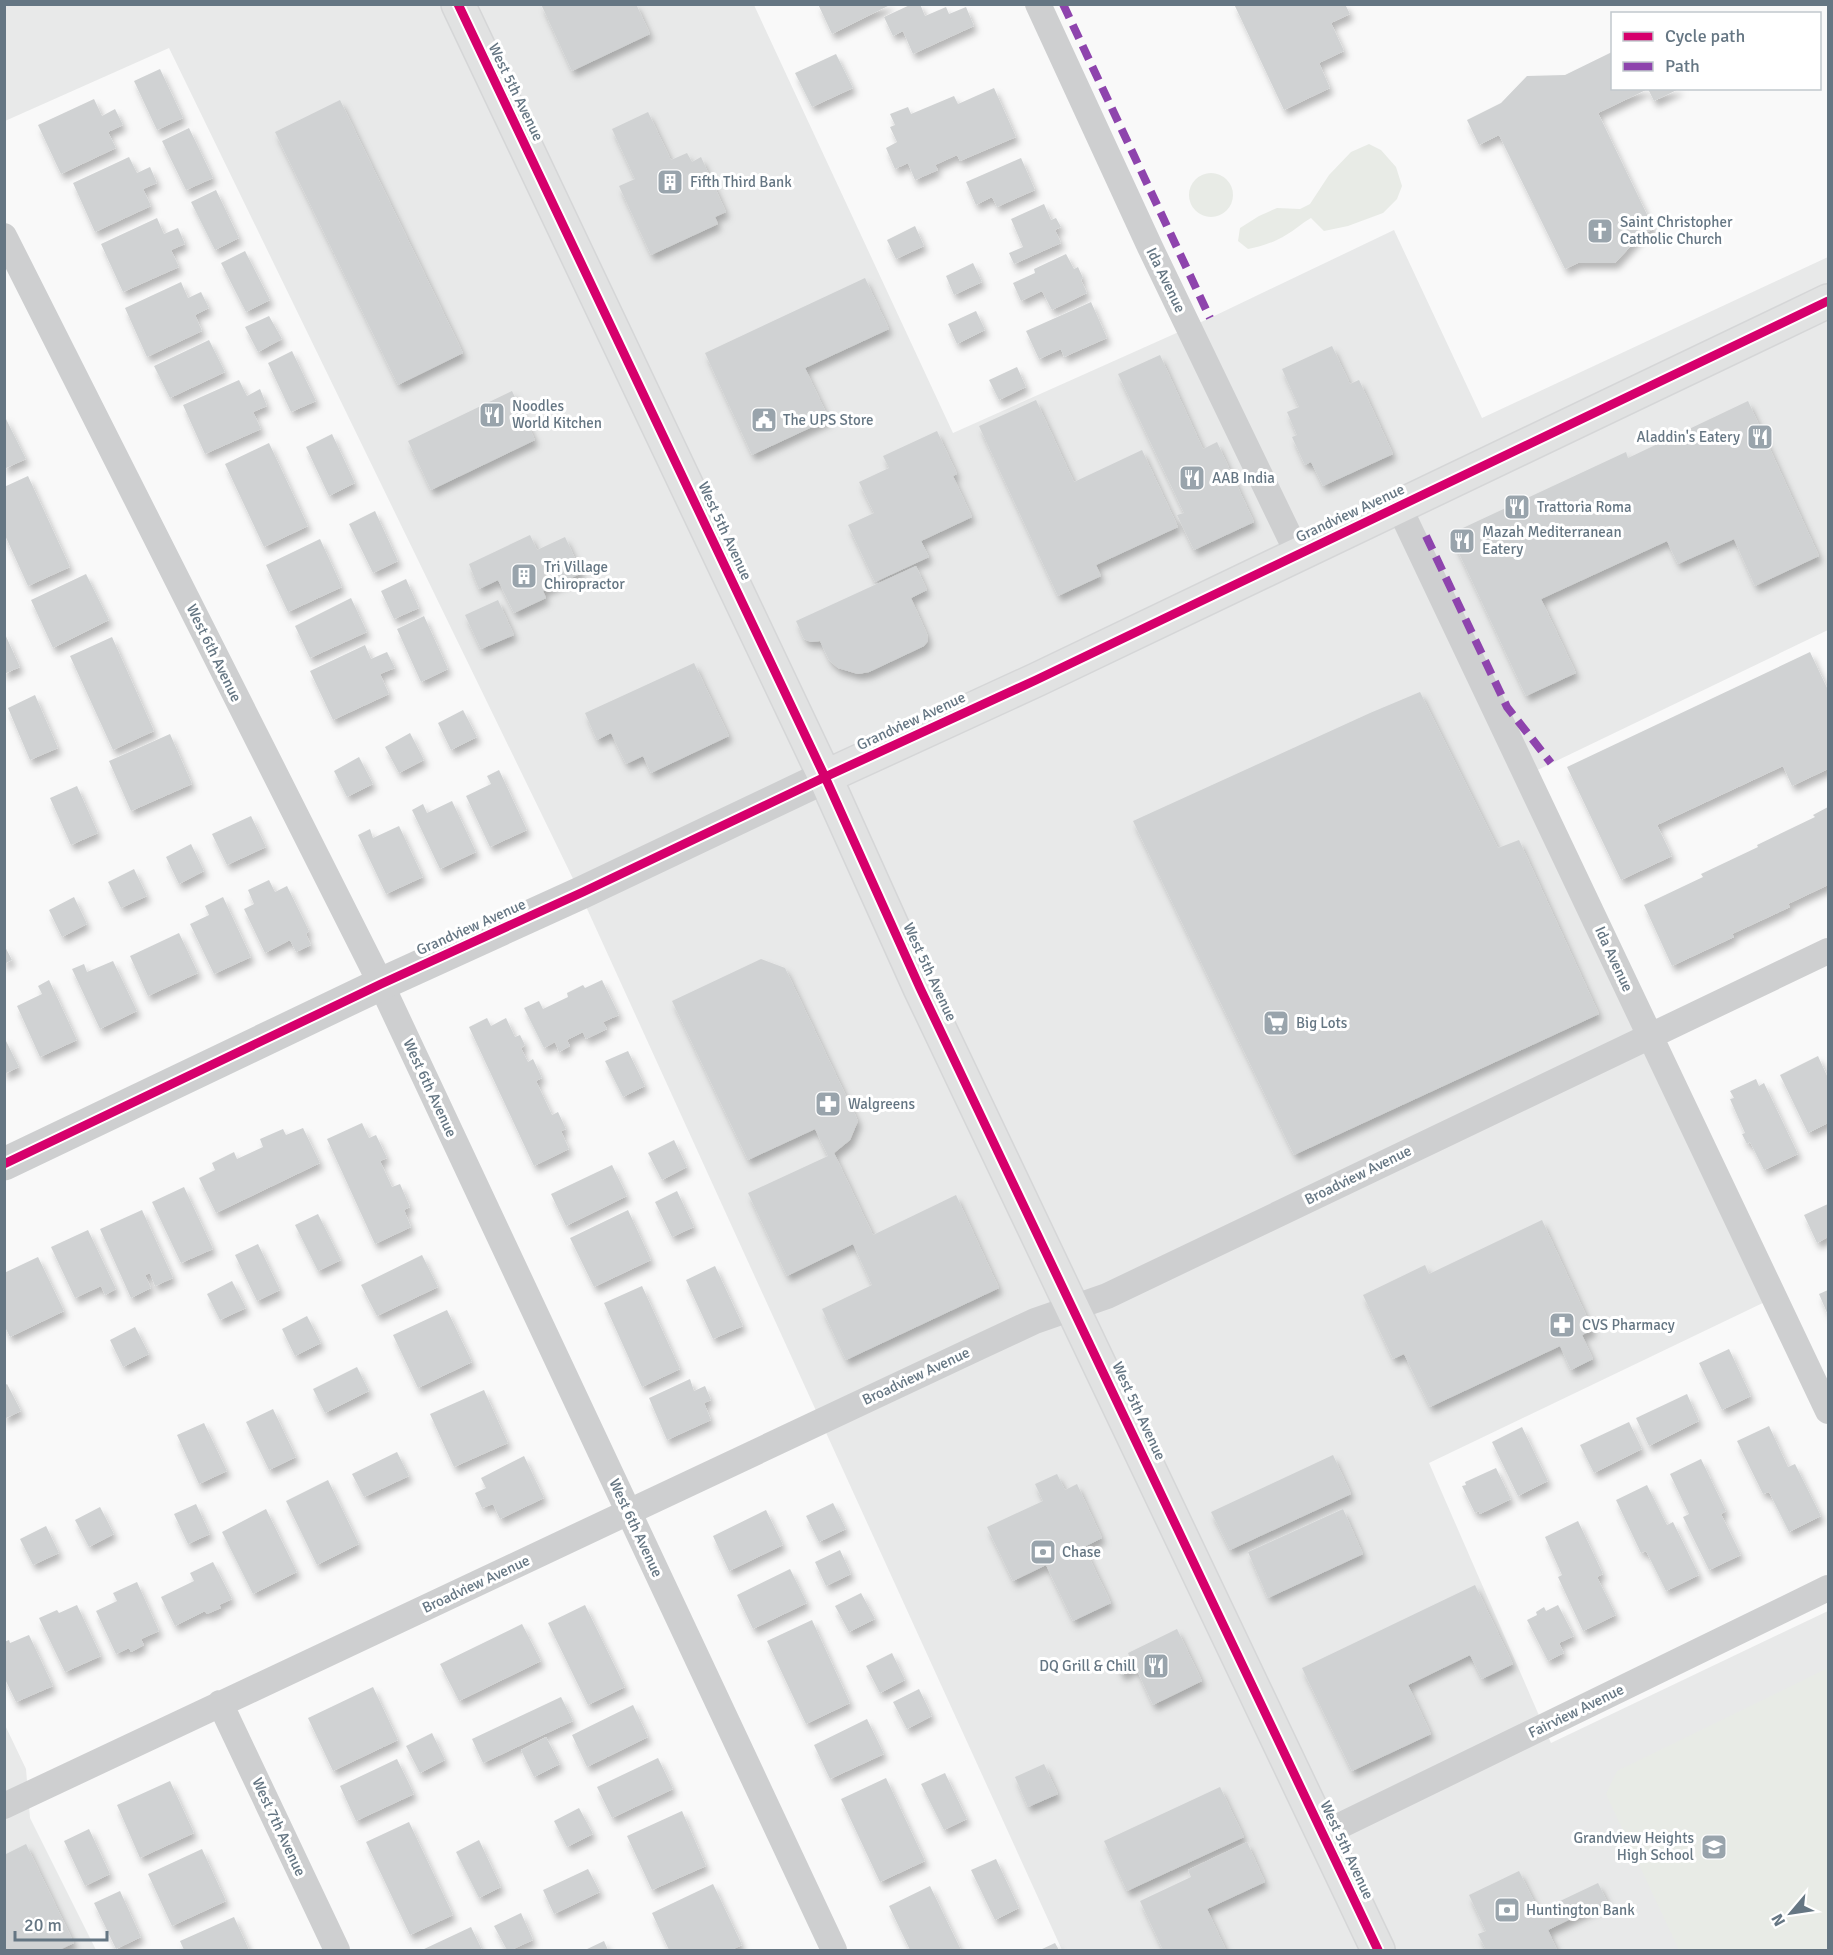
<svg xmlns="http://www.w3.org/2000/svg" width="1833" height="1955" font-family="Signika,sans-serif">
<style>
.built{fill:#e8e9e9}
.green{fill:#e8ebe6}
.building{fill:#d0d2d3;filter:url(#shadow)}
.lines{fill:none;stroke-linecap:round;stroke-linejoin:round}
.secondary-casing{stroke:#d5d6d7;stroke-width:36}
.minor{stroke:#cecfd0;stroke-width:26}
.tertiary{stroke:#cecfd0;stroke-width:33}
.secondary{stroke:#e1e2e2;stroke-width:33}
.quiet{stroke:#8e44ad;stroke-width:8;stroke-dasharray:15 8;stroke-linecap:butt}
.cycleway-casing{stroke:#fff;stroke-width:13}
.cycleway{stroke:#d6006c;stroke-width:9}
.labels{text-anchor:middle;stroke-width:6;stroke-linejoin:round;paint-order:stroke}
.street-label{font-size:15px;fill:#657683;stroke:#fff}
.poi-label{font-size:15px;fill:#657683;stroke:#fff;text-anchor:start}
</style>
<defs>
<filter id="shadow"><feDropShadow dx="3.5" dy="6" stdDeviation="3" flood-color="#0004"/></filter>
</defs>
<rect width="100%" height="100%" fill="#f9f9f9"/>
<path class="built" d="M4 5H754L953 433 1210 318 1394 230 1482 418 1828 257V630L1525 776 1769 1300 1429 1463 1551 1743 1828 1611V1950H1062L578 889 169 48 5 121Z
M4 1723 26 1769 30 1818 96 1950H5Z"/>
<path class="green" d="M1369 144 1381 150 1396 167 1402 186 1397 199 1383 213 1348 226 1324 231 1311 218C1302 223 1295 230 1286 235 1275 242 1260 247 1248 249L1238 241 1240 228 1259 216 1277 208 1300 209 1310 204 1329 175 1351 152Z
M1189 195a22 22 0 1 1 44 0a22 22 0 1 1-44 0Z
M1828 1668V1950H1679L1606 1794 1617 1771Z"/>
<path class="building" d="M541 4H636L650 34 572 71Z
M818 4H892L832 34Z
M912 4H920L925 16 946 7 949 14 966 7 974 26 913 54 903 31 893 36 884 17Z
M1234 4H1345L1350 14 1331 23 1344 51 1319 63 1330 88 1284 110Z
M1612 52V88H1681L1654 101 1648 89 1598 113 1654 229 1641 235 1615 263H1578L1565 269 1499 135 1479 145 1467 120 1501 103 1527 76 1565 75Z
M836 54 853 88 812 107 795 73Z
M160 69 183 118 157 130 134 81Z
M994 88 1016 137 960 161 957 155 935 165 938 170 915 180 908 163 895 169 886 148 897 142 890 127 895 125 890 114 908 107 911 114 954 96 958 104Z
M94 99 102 116 115 109 123 125 108 132 116 148 61 174 38 125Z
M340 100 463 353 398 385 275 132Z
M648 112 671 160 687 153 692 162 701 157 726 212 715 217 718 224 651 255 619 186 635 179 612 129Z
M189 128 213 178 186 190 162 141Z
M129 157 137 173 150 167 157 183 143 189 151 206 95 232 73 183Z
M1021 158 1035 190 997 207 992 197 976 205 966 182Z
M216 190 239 238 215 250 191 202Z
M1044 204 1051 220 1056 218 1061 227 1055 230 1061 243 1014 264 1009 253 1023 247 1011 219Z
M157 218 164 234 178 228 185 244 171 250 179 267 123 292 101 244Z
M915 226 924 246 896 259 887 240Z
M245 251 270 300 246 312 221 263Z
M1066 254 1074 269 1078 267 1083 278 1081 280 1087 293 1052 310 1042 291 1021 301 1013 283 1035 273 1034 269Z
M973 263 982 282 954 295 946 276Z
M865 278 889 329 805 368 829 419 752 455 705 353Z
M181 282 188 298 201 292 209 308 195 315 202 331 147 357 125 308Z
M1091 302 1107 338 1064 357 1061 349 1039 359 1026 331Z
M976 311 985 330 957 344 948 324Z
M269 316 282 339 258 352 245 327Z
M209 340 225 372 170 398 154 366Z
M1332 346 1350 384 1359 380 1393 454 1323 486 1311 462 1305 465 1292 437 1297 435 1287 412 1299 407 1282 369Z
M292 351 316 401 291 412 268 363Z
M1160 355 1203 449 1217 442 1254 522 1194 550 1177 515 1184 513 1118 374Z
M1017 367 1026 387 999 400 989 380Z
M239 380 247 396 260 389 267 406 253 412 261 429 205 454 183 405Z
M512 391 535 440 431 490 408 441Z
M1036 400 1074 482 1142 450 1178 527 1096 565 1101 576 1058 596 979 426Z
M1748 401 1819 556 1755 586 1734 539 1678 564 1667 541 1541 599 1576 673 1526 696 1450 534 1626 452 1628 458Z
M4 415 26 459 4 469Z
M937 431 957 474 953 476 972 517 921 541 929 557 875 582 848 525 874 513 859 482 889 468 883 456Z
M332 434 355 483 329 496 306 447Z
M269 443 308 526 264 547 225 464Z
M28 476 70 567 28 586 4 533V487Z
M375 511 398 561 373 573 349 524Z
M530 535 537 550 565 537 582 573 543 591 546 598 514 613 498 580 479 589 469 564Z
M320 539 342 587 288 612 266 565Z
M916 566 927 590 911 598 927 634 928 641 924 646 869 672 858 674 838 668 829 660 820 641 811 642 804 639 796 621Z
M86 574 109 620 53 648 31 600Z
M406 579 419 608 394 619 381 591Z
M351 598 367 632 310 658 295 626Z
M498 600 514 635 481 649 465 615Z
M424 616 448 669 421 682 397 629Z
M4 632 20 667 4 674Z
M112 637 154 731 113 750 70 656Z
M365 645 371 659 387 652 395 668 380 674 389 694 333 720 310 671Z
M1810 652 1828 690V769L1792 786 1783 766 1657 825 1672 856 1621 880 1567 767Z
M694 663 729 736 651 773 643 756 626 764 611 733 597 740 585 713Z
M1420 692 1498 848 1519 840 1599 1014 1294 1155 1133 821 1370 713Z
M35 695 58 748 30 760 8 708Z
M463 710 477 737 451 750 438 723Z
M410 733 424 760 399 773 385 747Z
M170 734 192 784 131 811 109 761Z
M359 757 373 784 347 797 334 771Z
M499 770 527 830 490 847 466 796 491 784 487 776Z
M77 786 98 833 71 845 50 798Z
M452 801 476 852 440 869 412 810 423 804 427 813Z
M1828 807V885L1788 904 1790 907 1732 934 1734 937 1672 966 1644 905 1703 877 1701 874 1758 847 1757 845 1815 817 1813 815Z
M251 816 266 847 227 865 212 834Z
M399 826 423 877 386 894 358 835 370 829 373 838Z
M191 844 204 871 179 884 166 857Z
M134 869 147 896 121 908 108 882Z
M269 880 275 892 287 886 309 931 306 934 311 945 296 952 290 940 265 953 244 909 254 904 248 890Z
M74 897 87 924 62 937 49 910Z
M223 897 251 957 214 974 190 924 209 915 205 906Z
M179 933 198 973 148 996 130 956Z
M4 945 12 960 4 964Z
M761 959 785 968 858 1121 850 1140 834 1153 873 1235 956 1195 999 1288 846 1360 822 1309 872 1285 853 1244 787 1276 748 1193 828 1156 815 1129 748 1160 672 1001Z
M113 961 137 1011 100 1029 72 969 84 964 87 972Z
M49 980 77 1040 40 1057 17 1006 42 994 38 986Z
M602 980 619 1015 603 1022 607 1029 586 1039 583 1032 567 1040 570 1046 559 1052 555 1042 544 1048 524 1008 539 1001 543 1009 568 997 567 993 583 985 585 988Z
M487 1018 491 1026 506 1018 515 1037 520 1035 525 1045 521 1048 528 1062 533 1059 542 1078 536 1081 552 1115 558 1112 566 1129 561 1131 569 1149 534 1166 469 1027Z
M4 1037 19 1067 4 1074Z
M628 1051 645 1086 623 1097 605 1061Z
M1818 1056 1828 1078V1123L1808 1133 1780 1075Z
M1756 1079 1759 1086 1764 1083 1798 1154 1764 1170 1750 1142 1747 1144 1742 1134 1745 1133 1730 1099 1734 1098 1730 1091Z
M362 1123 369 1138 376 1135 387 1158 380 1161 392 1187 400 1184 410 1207 404 1210 411 1227 375 1244 327 1139Z
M303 1128 320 1163 216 1213 199 1178 215 1170 212 1163 234 1152 237 1159 263 1147 260 1139 283 1129 286 1135Z
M674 1140 687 1167 662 1180 648 1153Z
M612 1165 627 1196 566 1226 551 1194Z
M184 1187 213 1249 181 1263 152 1202Z
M677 1191 694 1227 672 1237 655 1202Z
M1828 1204V1237L1817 1243 1804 1215Z
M142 1210 173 1278 155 1286 150 1273 145 1275 151 1288 131 1298 100 1229Z
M628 1210 651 1260 594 1287 570 1238Z
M318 1214 341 1260 318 1271 295 1225Z
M1542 1220 1593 1330 1582 1335 1593 1359 1571 1370 1560 1346 1430 1407 1404 1354 1393 1359 1363 1295 1425 1265 1429 1274Z
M88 1230 116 1289 105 1295 101 1286 75 1298 51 1247Z
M258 1244 280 1290 257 1301 235 1255Z
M422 1255 438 1287 377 1316 361 1285Z
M38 1257 64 1311 10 1337 4 1325V1273Z
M715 1266 743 1326 713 1339 686 1280Z
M232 1281 246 1308 220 1320 207 1294Z
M642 1286 680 1369 642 1387 604 1303Z
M1828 1290V1315L1819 1294Z
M447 1310 472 1362 418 1388 393 1335Z
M307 1316 321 1343 295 1356 282 1329Z
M135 1327 149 1354 123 1367 110 1340Z
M1729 1349 1751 1396 1722 1410 1699 1363Z
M357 1367 369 1391 325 1413 313 1389Z
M690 1379 694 1391 705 1386 711 1400 704 1403 711 1420 667 1440 649 1398Z
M7 1384 21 1411 4 1419V1386Z
M484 1390 508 1443 454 1467 430 1414Z
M1687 1394 1699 1421 1649 1446 1636 1418Z
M273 1409 296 1457 269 1470 246 1422Z
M1629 1422 1642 1449 1594 1473 1580 1445Z
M204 1423 227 1471 199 1484 177 1435Z
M1769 1426 1788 1467 1795 1464 1821 1516 1789 1532 1769 1492 1763 1494 1737 1441Z
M1522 1427 1548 1481 1518 1496 1492 1442Z
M397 1452 409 1476 364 1497 352 1474Z
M1333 1455 1351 1494 1230 1550 1211 1512Z
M524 1456 544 1498 500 1519 493 1504 482 1508 475 1493 486 1488 481 1478Z
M1701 1459 1726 1511 1721 1514 1741 1555 1709 1570 1683 1517 1689 1514 1670 1474Z
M1496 1468 1511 1499 1480 1514 1479 1511 1475 1513 1462 1486 1466 1485 1465 1482Z
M1057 1474 1065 1490 1077 1484 1102 1538 1084 1547 1111 1603 1073 1621 1046 1565 1013 1581 987 1527 1043 1501 1035 1484Z
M328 1480 359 1544 317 1565 286 1501Z
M1647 1485 1667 1525 1673 1522 1699 1575 1666 1591 1646 1551 1641 1553 1616 1500Z
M833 1503 846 1529 819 1542 806 1516Z
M196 1504 210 1534 188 1544 174 1514Z
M100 1507 114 1534 89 1547 75 1520Z
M266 1509 297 1572 253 1594 222 1532Z
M1343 1509 1363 1554 1268 1598 1248 1552Z
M766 1510 783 1545 729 1571 713 1536Z
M1578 1521 1603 1574 1597 1577 1616 1615 1583 1631 1558 1577 1562 1575 1545 1537Z
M46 1526 59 1553 33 1565 20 1539Z
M840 1550 851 1574 826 1586 815 1562Z
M213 1562 232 1599 219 1605 221 1608 207 1614 205 1611 175 1626 161 1597 194 1581 190 1573Z
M790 1569 807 1603 753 1629 737 1595Z
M137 1582 159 1631 141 1639 144 1645 131 1652 129 1648 116 1654 96 1611 117 1601 113 1593Z
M1475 1585 1513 1664 1482 1679 1470 1655 1408 1685 1431 1734 1352 1771 1302 1668Z
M861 1593 875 1619 849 1632 835 1606Z
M77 1605 101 1656 65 1672 39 1618 57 1610 59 1613Z
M585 1605 625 1687 588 1705 548 1623Z
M1558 1605 1574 1636 1559 1643 1564 1653 1548 1661 1527 1620 1537 1615 1536 1612 1544 1607 1546 1611Z
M812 1620 850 1703 806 1724 767 1641Z
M522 1624 541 1661 459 1701 440 1664Z
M1177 1629 1202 1681 1153 1705 1136 1668 1122 1675 1116 1664 1130 1658 1128 1653Z
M29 1635 53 1686 16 1702 4 1677V1642L9 1640 10 1643Z
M892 1653 905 1680 880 1693 866 1666Z
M373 1687 398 1740 333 1771 308 1718Z
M919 1689 932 1716 907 1729 893 1702Z
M561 1697 573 1721 483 1763 472 1739Z
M633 1705 648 1737 587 1767 572 1735Z
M867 1719 884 1754 830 1779 814 1745Z
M432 1733 445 1760 420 1773 406 1746Z
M546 1737 560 1764 534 1777 521 1750Z
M658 1758 673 1789 612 1818 597 1787Z
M397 1759 414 1794 356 1821 340 1786Z
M1044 1764 1058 1794 1028 1807 1015 1777Z
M945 1773 967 1819 944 1830 921 1784Z
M886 1778 925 1861 880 1882 841 1799Z
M170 1781 194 1833 140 1858 117 1805Z
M1220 1787 1244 1837 1127 1891 1104 1841Z
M579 1808 593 1834 567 1847 554 1821Z
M682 1811 706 1866 652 1890 627 1836Z
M409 1822 453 1915 410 1935 366 1842Z
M89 1829 110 1874 85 1886 64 1841Z
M479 1840 501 1887 479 1898 456 1852Z
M1247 1842 1265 1882 1207 1909 1226 1950H1163L1140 1901 1191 1877 1188 1870Z
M26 1844 74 1943 59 1950H4V1855Z
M202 1849 226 1901 172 1926 148 1874Z
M996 1859 1019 1908 995 1920 971 1870Z
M588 1869 600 1892 554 1914 543 1890Z
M1519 1871 1539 1911 1598 1883 1607 1901 1548 1930 1557 1950H1486L1478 1934 1486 1931 1469 1895Z
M713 1884 742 1945 731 1950H669L652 1913Z
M930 1886 961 1950H910L889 1906Z
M120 1891 141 1937 116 1949 94 1903Z
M521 1913 533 1940 511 1950H507L494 1926Z
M234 1917 249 1950H184L180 1941Z
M471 1927 482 1950H422Z
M604 1941 608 1950H585Z
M1055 1943 1059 1950H1040Z"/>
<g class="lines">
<g class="secondary-casing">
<path id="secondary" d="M458 4 825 777 920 988 1378 1950
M825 777 1036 680 1828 301"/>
</g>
<path class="minor" d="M1038 4 1150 247 1298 554
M4 236 381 984 834 1950
M1399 507 1828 1411
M220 1703 337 1950
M4 1806 977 1348 1035 1321 1107 1296 1828 951
M1323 1834 1828 1588"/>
<path class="tertiary" d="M4 1164 381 984 583 892 825 777"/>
<use href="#secondary" class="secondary"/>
<path class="quiet" d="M1063 4 1210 318
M1426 536 1507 707 1551 763"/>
<g class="cycleway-casing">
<path id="cycleway" d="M458 4 825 777 920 988 1378 1950
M4 1164 381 984 583 892 825 777 1036 680 1828 301"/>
</g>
<use href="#cycleway" class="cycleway"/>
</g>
<defs>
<g id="building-square" transform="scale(1.35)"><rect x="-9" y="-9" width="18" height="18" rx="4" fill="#99a4ac" stroke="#fff"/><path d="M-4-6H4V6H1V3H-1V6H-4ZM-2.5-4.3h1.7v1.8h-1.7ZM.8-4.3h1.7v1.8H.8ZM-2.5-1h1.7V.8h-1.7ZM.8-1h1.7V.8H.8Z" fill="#fff"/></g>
<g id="church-square" transform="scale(1.35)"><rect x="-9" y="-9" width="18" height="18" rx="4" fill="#99a4ac" stroke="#fff"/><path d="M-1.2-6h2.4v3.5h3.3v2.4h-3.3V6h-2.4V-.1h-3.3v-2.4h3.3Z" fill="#fff"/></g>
<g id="restaurant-square" transform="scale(1.35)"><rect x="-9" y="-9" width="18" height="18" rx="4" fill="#99a4ac" stroke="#fff"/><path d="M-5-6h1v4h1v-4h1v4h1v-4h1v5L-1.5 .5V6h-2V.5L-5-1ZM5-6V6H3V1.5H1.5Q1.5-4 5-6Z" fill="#fff"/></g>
<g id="civic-square" transform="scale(1.35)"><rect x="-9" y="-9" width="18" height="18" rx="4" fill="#99a4ac" stroke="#fff"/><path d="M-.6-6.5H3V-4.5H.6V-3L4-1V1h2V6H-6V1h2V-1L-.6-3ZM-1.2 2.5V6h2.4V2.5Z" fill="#fff"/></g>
<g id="supermarket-square" transform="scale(1.35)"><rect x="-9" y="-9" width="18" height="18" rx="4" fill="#99a4ac" stroke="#fff"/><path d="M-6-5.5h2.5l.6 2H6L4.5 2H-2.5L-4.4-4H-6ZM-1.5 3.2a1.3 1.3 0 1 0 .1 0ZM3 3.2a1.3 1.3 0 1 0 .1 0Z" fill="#fff"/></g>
<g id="pharmacy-square" transform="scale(1.35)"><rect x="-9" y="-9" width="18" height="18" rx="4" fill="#99a4ac" stroke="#fff"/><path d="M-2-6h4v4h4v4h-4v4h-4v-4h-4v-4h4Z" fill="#fff"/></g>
<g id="bank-square" transform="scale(1.35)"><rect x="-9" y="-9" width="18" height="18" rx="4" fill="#99a4ac" stroke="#fff"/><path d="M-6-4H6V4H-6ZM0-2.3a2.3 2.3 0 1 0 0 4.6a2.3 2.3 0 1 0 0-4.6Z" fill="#fff"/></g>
<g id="school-square" transform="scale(1.35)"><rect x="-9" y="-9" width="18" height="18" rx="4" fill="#99a4ac" stroke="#fff"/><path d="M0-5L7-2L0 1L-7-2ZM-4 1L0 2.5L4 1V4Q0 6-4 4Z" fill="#fff"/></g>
</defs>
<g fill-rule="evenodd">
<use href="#building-square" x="670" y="182"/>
<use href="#church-square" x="1600" y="231"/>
<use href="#restaurant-square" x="492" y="415"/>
<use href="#civic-square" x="764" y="420"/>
<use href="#restaurant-square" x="1760" y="437"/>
<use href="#restaurant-square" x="1192" y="478"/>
<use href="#restaurant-square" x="1517" y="507"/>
<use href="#restaurant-square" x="1462" y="541"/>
<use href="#building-square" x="524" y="576"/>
<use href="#supermarket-square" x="1276" y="1023"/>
<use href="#pharmacy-square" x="828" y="1104"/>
<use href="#pharmacy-square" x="1562" y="1325"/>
<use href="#bank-square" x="1043" y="1552"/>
<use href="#restaurant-square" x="1156" y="1666"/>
<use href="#school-square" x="1714" y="1847"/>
<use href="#bank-square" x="1507" y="1910"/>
</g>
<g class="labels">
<g class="street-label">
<text transform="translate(516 92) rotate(64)" y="5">West 5th Avenue</text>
<text transform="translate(1166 280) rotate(64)" y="5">Ida Avenue</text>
<text transform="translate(1350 513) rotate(-25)" y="5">Grandview Avenue</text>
<text transform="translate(725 531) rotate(65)" y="5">West 5th Avenue</text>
<text transform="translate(214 653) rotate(64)" y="5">West 6th Avenue</text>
<text transform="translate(911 721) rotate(-25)" y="5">Grandview Avenue</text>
<text transform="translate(471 927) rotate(-24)" y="5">Grandview Avenue</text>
<text transform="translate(1614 959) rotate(65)" y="5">Ida Avenue</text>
<text transform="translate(930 972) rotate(65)" y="5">West 5th Avenue</text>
<text transform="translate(430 1088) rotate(65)" y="5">West 6th Avenue</text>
<text transform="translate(1358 1175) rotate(-26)" y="5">Broadview Avenue</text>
<text transform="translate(916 1376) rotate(-25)" y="5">Broadview Avenue</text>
<text transform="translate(1139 1411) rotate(65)" y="5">West 5th Avenue</text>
<text transform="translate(636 1528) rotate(65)" y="5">West 6th Avenue</text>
<text transform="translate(476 1584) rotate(-25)" y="5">Broadview Avenue</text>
<text transform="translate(1576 1711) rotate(-26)" y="5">Fairview Avenue</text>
<text transform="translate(279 1827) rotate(65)" y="5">West 7th Avenue</text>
<text transform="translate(1347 1850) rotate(65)" y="5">West 5th Avenue</text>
</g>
<g class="poi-label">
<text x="690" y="187">Fifth Third Bank</text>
<text x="1620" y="227">Saint Christopher<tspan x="1620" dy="17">Catholic Church</tspan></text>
<text x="512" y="411">Noodles<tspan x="512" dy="17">World Kitchen</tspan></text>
<text x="783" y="425">The UPS Store</text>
<text x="1740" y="442" text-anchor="end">Aladdin's Eatery</text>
<text x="1212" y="483">AAB India</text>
<text x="1537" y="512">Trattoria Roma</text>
<text x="1482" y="537">Mazah Mediterranean<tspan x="1482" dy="17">Eatery</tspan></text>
<text x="544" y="572">Tri Village<tspan x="544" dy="17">Chiropractor</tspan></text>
<text x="1296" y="1028">Big Lots</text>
<text x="848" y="1109">Walgreens</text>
<text x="1582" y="1330">CVS Pharmacy</text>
<text x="1062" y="1557">Chase</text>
<text x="1136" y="1671" text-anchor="end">DQ Grill &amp; Chill</text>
<text x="1694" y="1843" text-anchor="end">Grandview Heights<tspan x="1694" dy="17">High School</tspan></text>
<text x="1526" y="1915">Huntington Bank</text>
</g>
</g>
<rect width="1833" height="1955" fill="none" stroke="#657683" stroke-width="12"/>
<rect x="1611" y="12" width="210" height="78" fill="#ffffff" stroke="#c1c8cd" stroke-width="1.5"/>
<rect x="1623" y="32" width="30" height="9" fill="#d6006c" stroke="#c1c8cd" stroke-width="1.5"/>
<text x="1665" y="42" font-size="18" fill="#657683">Cycle path</text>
<rect x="1623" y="62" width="30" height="9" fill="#8e44ad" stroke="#c1c8cd" stroke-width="1.5"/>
<text x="1665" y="72" font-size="18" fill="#657683">Path</text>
<g transform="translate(1791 1913) rotate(241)" stroke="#ffffff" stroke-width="4.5" paint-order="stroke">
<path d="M0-4.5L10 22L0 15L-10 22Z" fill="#657683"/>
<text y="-9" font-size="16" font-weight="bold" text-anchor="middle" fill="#657683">N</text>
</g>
<path d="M15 1931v9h92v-9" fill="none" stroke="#657683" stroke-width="3"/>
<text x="24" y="1931" font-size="18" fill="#657683" stroke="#ffffff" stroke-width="4.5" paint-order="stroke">20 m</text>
</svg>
